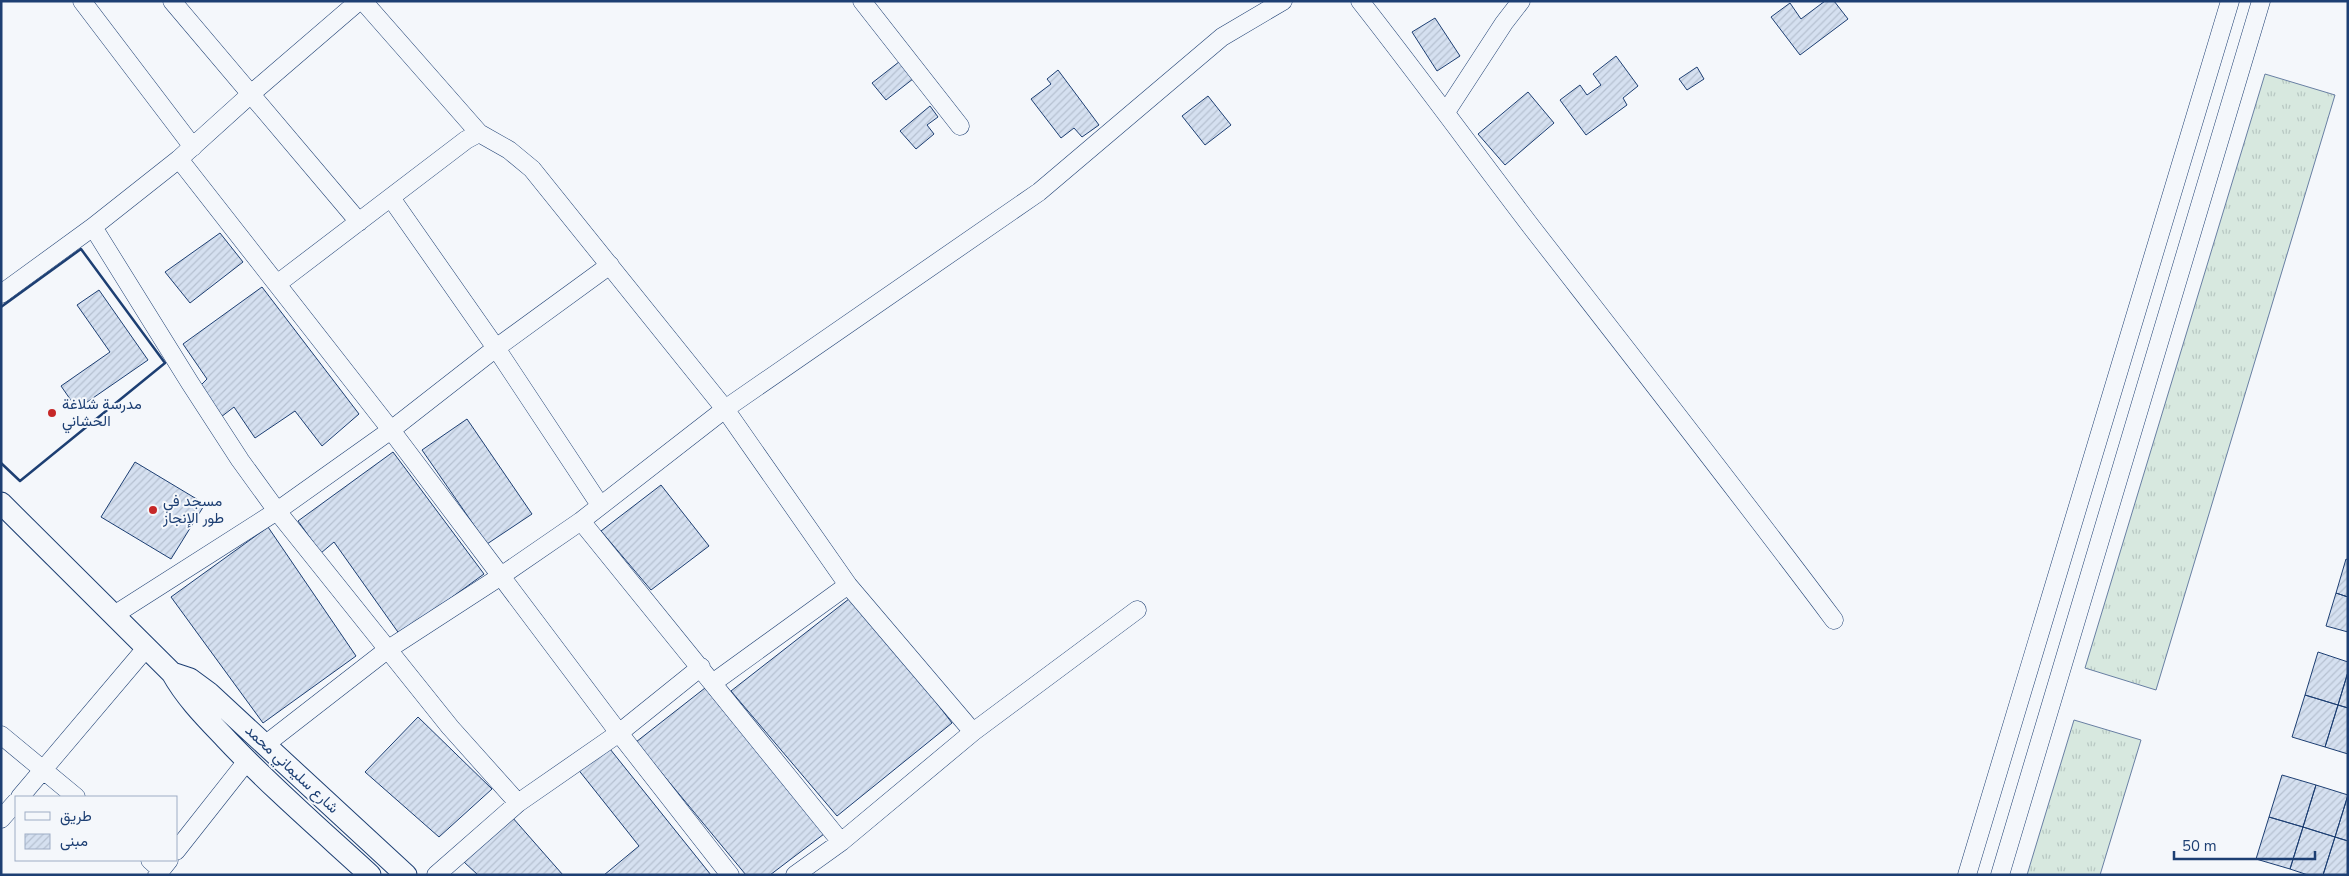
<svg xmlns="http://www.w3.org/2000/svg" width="2349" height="876" font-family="'Nunito Sans',Vazirmatn,sans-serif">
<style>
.grass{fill:url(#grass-tufts);stroke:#687fa3}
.building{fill:url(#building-hatch);stroke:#1d3f73}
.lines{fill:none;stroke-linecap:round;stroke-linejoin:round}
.minor-casing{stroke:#1d3f73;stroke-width:19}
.tertiary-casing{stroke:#1d3f73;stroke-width:23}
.minor{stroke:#f4f7fb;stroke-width:18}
.tertiary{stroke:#f4f7fb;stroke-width:21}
.wall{stroke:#1d3f73;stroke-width:2.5}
.poi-dot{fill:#c62828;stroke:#f4f7fb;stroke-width:2}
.labels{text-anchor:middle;stroke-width:4;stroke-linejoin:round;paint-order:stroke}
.poi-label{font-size:15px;fill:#1d3f73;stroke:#f4f7fb;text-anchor:start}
.street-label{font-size:15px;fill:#1d3f73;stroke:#f4f7fb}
</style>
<defs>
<pattern id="grass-tufts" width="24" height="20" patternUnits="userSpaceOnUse" patternTransform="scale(1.25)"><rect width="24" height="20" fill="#d7e8df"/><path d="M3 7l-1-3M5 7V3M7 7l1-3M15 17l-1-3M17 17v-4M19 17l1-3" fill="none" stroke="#b8c8c3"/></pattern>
<pattern id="building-hatch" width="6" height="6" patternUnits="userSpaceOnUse" patternTransform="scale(1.25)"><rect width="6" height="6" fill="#d5e0f0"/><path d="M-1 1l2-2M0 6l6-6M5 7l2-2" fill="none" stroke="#b6c1d1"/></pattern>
</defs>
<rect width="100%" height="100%" fill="#f4f7fb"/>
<path class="grass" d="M2265 74 2335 95 2156 690 2085 668Z
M2074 720 2141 740 2100 875H2027Z"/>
<path class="building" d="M1825 1H1834L1848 19 1800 55 1771 17 1790 3 1801 19Z
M1435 18 1460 56 1437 71 1412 32Z
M1616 56 1638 86 1623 98 1627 105 1586 135 1560 100 1580 85 1587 95 1601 85 1593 74Z
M904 58 918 75 886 100 872 83Z
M1697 67 1704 79 1687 90 1679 79Z
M1058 70 1099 125 1082 137 1074 128 1061 138 1031 99 1051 84 1047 79Z
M1528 92 1554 123 1505 165 1478 134Z
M1208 96 1231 125 1205 145 1182 116Z
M930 106 938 117 927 125 934 134 916 149 900 131Z
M220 233 243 262 190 303 165 272Z
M262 287 359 414 322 446 295 411 255 438 234 407 221 417 200 386 207 379 183 344Z
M99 290 148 360 77 409 61 386 110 352 77 305Z
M467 419 532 514 487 544 422 450Z
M393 452 484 574 400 635 334 542 321 553 298 521Z
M135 462 205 504 171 559 101 517Z
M661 485 709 546 651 590 601 531Z
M268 527 356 656 263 723 171 597Z
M2346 559 2348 560V597L2336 593Z
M2336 593 2348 597V632L2326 626Z
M854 595 952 723 837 816 731 691Z
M2318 652 2348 662V672L2338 705 2305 695Z
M2348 672V708L2338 705Z
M705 688 824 834 770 875H746L636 742Z
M2305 695 2338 705 2325 747 2292 737Z
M2338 705 2348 708V754L2325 747Z
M418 717 492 789 439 837 365 772Z
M606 744 711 875H604L639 846 577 768Z
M2282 775 2316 785 2303 827 2269 817Z
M2316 785 2348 795 2335 837 2303 827Z
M2348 795V841L2335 837Z
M512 817 563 875H478L464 862Z
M2269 817 2303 827 2290 869 2256 859Z
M2303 827 2335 837 2323 875H2308L2290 869Z
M2335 837 2348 841V875H2323Z"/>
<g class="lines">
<g class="minor-casing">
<path id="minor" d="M82 1 193 147
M172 1 359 222
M363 1 479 133
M862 1 960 126
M1360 1C1419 76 1475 153 1533 229 1634 359 1735 488 1834 620
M1446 112 1504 23 1521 1
M179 159 391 430 619 733 730 875
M391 198 496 348 600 505
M93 227 190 383 240 460 277 511 450 727 518 803
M277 284 466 140 479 133 509 150 532 169 725 409 848 585 973 732 841 842 795 875
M1 294 93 227 179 159 252 93 359 1
M114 615 277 511 391 430 496 348 610 265
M714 682 848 585
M973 732 1137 610
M1 735 76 797
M266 744 387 650 501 576 581 521
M20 797 147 647
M1 819 16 802
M841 842 581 521 725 409 1039 192 1222 37 1283 1
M176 851 247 761
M150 860 161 870
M157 875 169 860
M436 875 518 803 619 733 701 667
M1967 875 2230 1
M2000 875 2261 1"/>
</g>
<g class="tertiary-casing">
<path id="tertiary" d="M1 503 172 673C186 698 205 717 225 738 270 786 321 830 370 875
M172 673 190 679 209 693 406 875"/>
</g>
<use href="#minor" class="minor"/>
<use href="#tertiary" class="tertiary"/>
<path class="wall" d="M1 307 81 249 165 363 20 481 1 463"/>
</g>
<g class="poi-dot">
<circle cx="52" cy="413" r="5"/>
<circle cx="153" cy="510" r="5"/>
</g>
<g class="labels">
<g class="poi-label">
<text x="62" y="409">مدرسة شلاغة<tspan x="62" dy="17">الحشاني</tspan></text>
<text x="163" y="506">مسجد في<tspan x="163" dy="17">طور الإنجاز</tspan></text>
</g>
<g class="street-label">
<text transform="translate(292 769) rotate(43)" y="5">شارع سليماني محمد</text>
</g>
</g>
<rect width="2349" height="876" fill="none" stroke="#1d3f73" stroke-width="5"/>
<rect x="15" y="796" width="162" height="65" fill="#f4f7fb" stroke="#9eadc5"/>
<rect x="25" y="812" width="25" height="8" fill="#f4f7fb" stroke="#9eadc5"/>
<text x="60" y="821" font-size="15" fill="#1d3f73">طريق</text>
<rect x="25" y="834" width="25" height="15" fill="url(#building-hatch)" stroke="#9eadc5"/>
<text x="60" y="846" font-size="15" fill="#1d3f73">مبنى</text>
<path d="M2174 851v8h141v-8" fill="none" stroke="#1d3f73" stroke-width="2.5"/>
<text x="2182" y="851" font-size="15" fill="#1d3f73" stroke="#f4f7fb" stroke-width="4" paint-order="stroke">50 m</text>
</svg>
